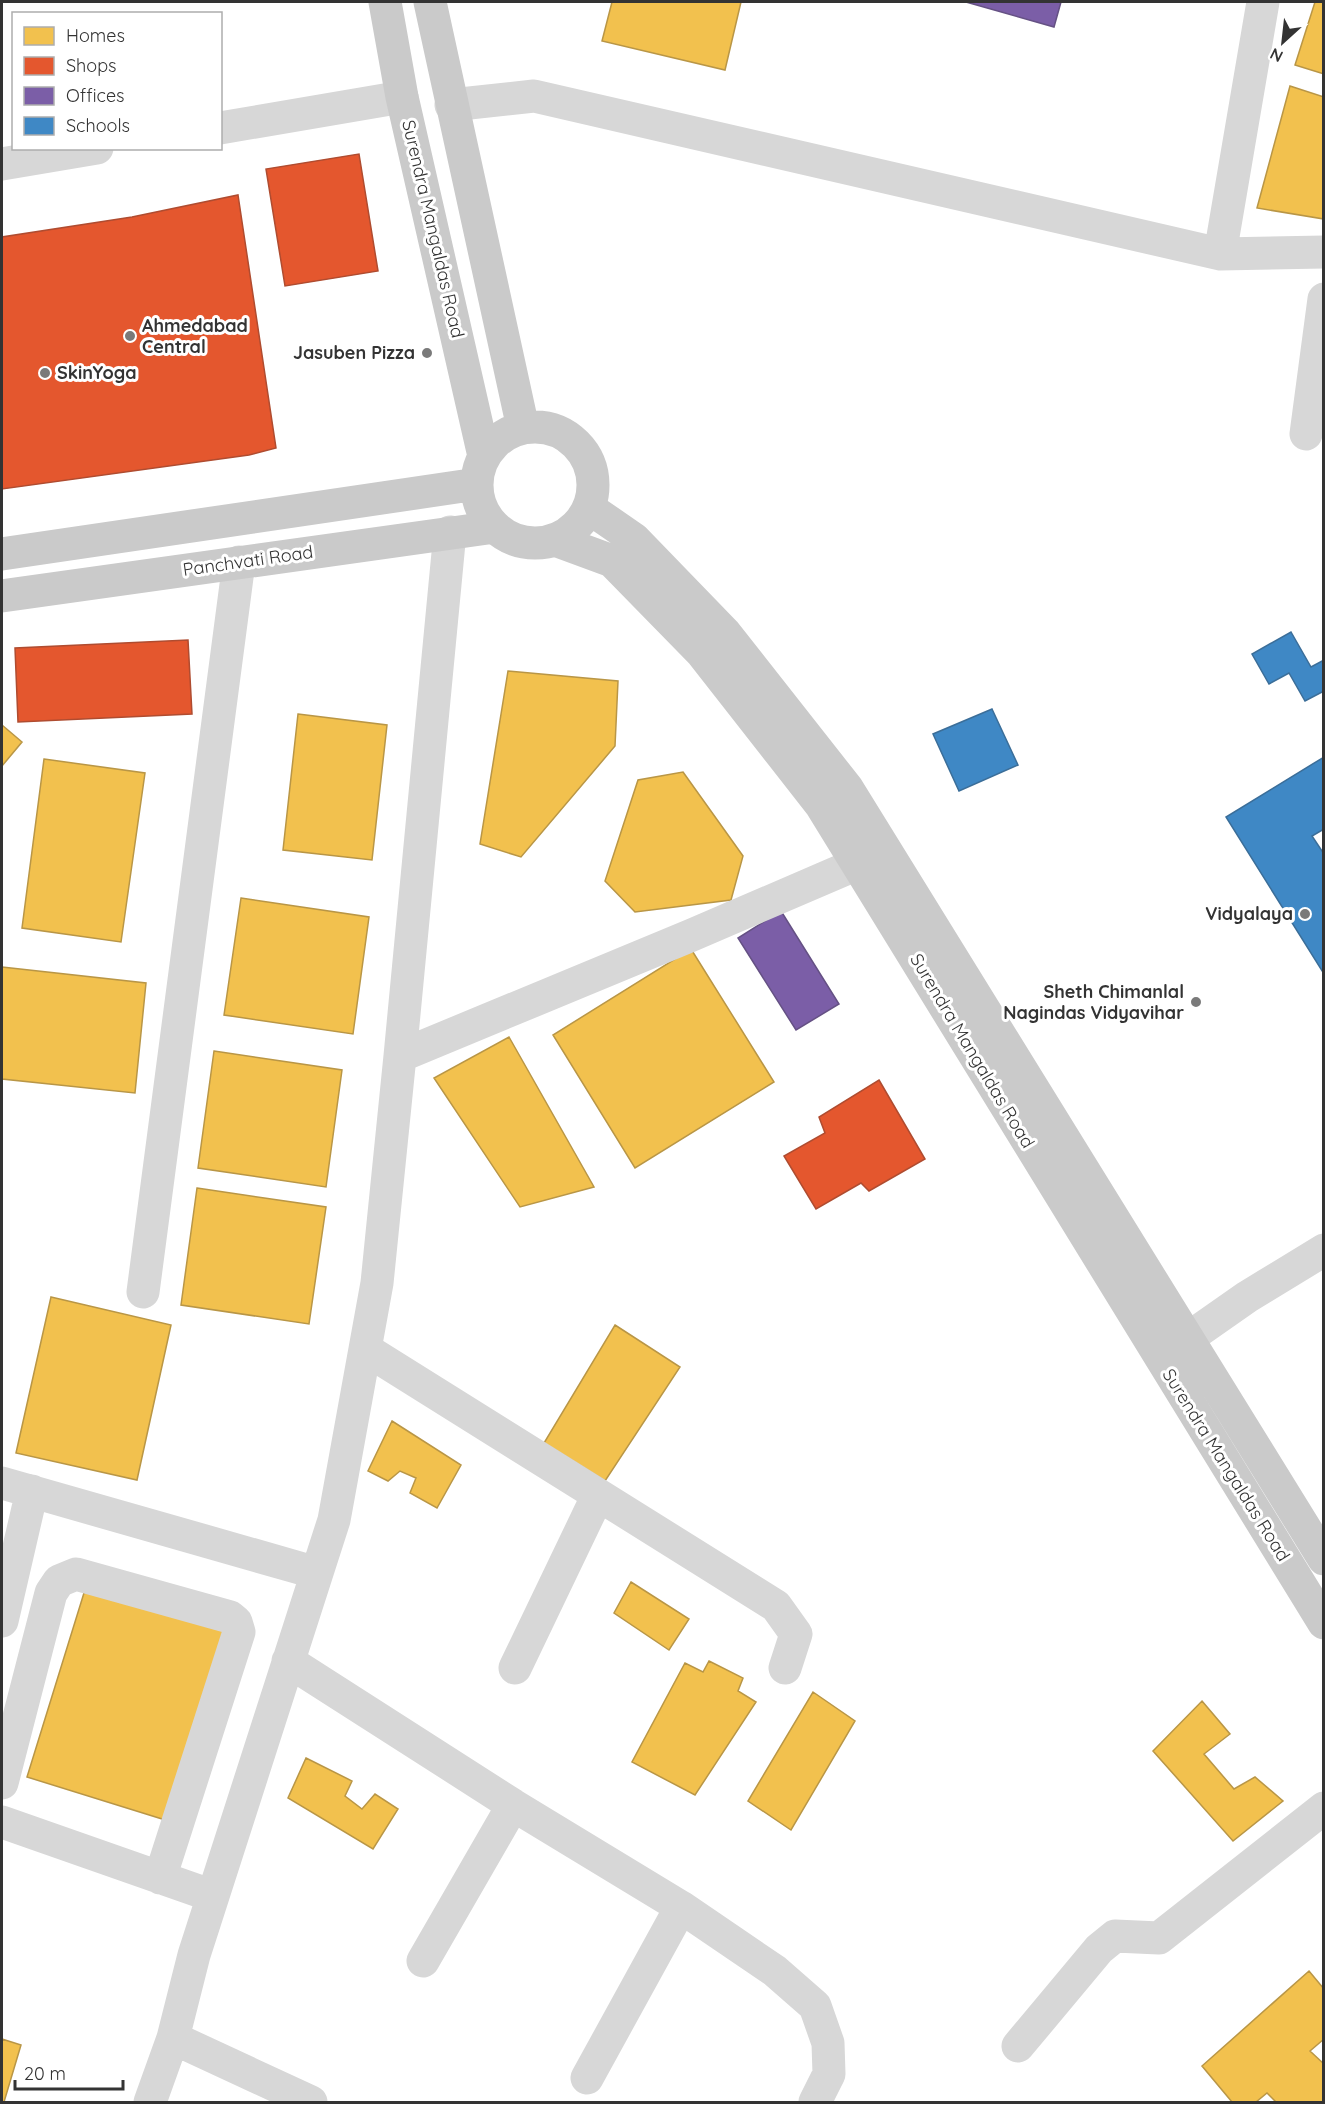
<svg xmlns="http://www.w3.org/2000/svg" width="1325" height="2104" font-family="Quicksand,sans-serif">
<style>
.homes{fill:#f2c14e;stroke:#b99646;stroke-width:1.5}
.shops{fill:#e4572e;stroke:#af4c30;stroke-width:1.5}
.offices{fill:#7b5ea7;stroke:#655184;stroke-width:1.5}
.schools{fill:#3f88c5;stroke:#3b6e99;stroke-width:1.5}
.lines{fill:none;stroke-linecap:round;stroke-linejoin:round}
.minor{stroke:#d7d7d7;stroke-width:33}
.major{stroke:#cacaca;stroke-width:33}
.poi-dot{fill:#7a7a7a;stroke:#fff;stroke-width:2}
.labels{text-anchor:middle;stroke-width:6;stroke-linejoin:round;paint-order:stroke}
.street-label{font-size:18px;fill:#333;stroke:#fff}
.poi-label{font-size:18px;font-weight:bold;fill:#333;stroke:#fff;text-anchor:end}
</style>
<rect width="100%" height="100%" fill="#fff"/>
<path class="homes" d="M612 2H741L725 70 602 41Z
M1315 2H1324V74L1295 65Z
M1290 86 1324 97V219L1257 208Z
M508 671 618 681 615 746 521 857 480 844Z
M298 714 387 725 372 860 283 850Z
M2 725 22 742 2 766Z
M44 759 145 773 121 942 22 928Z
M683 772 743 856 731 900 635 912 605 881 638 780Z
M241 898 369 917 353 1034 224 1015Z
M691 949 774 1082 635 1168 553 1035Z
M2 967 146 983 135 1093 2 1079Z
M509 1037 594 1187 520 1207 434 1078Z
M214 1051 342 1070 326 1187 198 1168Z
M197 1188 326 1207 309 1324 181 1305Z
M51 1297 171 1325 137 1480 16 1453Z
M615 1325 680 1367 605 1481 544 1443Z
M392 1421 461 1465 437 1508 410 1493 416 1478 400 1471 388 1481 368 1471Z
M88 1580 235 1626 175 1823 27 1777Z
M631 1582 689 1619 669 1650 614 1613Z
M709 1661 743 1678 738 1691 756 1702 695 1795 632 1762 685 1663 703 1672Z
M813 1692 855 1721 791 1830 748 1801Z
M1202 1701 1230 1734 1204 1754 1234 1789 1255 1777 1283 1801 1233 1841 1153 1751Z
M306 1758 352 1781 345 1796 362 1809 375 1794 398 1809 373 1849 288 1798Z
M1309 1971 1324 1989V2039L1310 2051 1324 2064V2102H1276L1267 2093 1256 2102H1232L1202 2066Z
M2 2039 21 2045 4 2102H2Z"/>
<path class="shops" d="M359 154 378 271 285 286 266 169Z
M238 195 276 448 249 455 2 489V237L132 217Z
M188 640 192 714 18 722 15 648Z
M879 1080 925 1159 869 1191 861 1183 816 1209 784 1156 825 1133 819 1117Z"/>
<path class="offices" d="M966 2H1061L1054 27Z
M781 911 839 1004 796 1030 738 938Z"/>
<path class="schools" d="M1291 632 1311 667 1324 660V691L1305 701 1289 673 1269 684 1252 654Z
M992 709 1018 765 959 791 933 734Z
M1324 757V829L1312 836 1324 854V974L1226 817Z"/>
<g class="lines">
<path class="minor" d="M451 105 534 96 1220 254 1324 252
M220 128 402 97
M2 164 97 148
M1220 254 1263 2
M1306 434 1324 299
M400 1056 692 935 857 864
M143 1292 239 562
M1187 1339 1247 1297 1324 1250
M365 1349 776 1606 796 1634 785 1668
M2 1483 317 1573
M2 1621 32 1491
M288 1661 513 1805 681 1907 775 1971 815 2006 828 2043 829 2074 815 2102
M515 1668 598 1495
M2 1783 51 1593 59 1581 76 1574 230 1617 236 1622 239 1632 160 1878
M2 1822 213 1896
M423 1961 513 1805
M173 2038 311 2102
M1018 2046 1099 1949 1115 1936 1159 1938 1324 1808
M587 2078 681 1907
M150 2102 173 2038 194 1955 334 1520 377 1283 400 1056 450 532"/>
<path class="major" d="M385 2 402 97 484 456
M430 2 523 428
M477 485a58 58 0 1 1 116 0a58 58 0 1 1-116 0Z
M589 508 634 539 725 633 847 788 1324 1559
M555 540 612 561 702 653 821 805 1324 1623
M2 554 477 484
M2 596 495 527"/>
</g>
<g class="poi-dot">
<circle cx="130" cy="336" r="6"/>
<circle cx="427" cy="353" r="6"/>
<circle cx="45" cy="373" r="6"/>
<circle cx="1305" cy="914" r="6"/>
<circle cx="1196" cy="1002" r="6"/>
</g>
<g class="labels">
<g class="street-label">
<text transform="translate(433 229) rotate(77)" y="6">Surendra Mangaldas Road</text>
<text transform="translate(248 561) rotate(-8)" y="6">Panchvati Road</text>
<text transform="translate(972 1051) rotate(59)" y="6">Surendra Mangaldas Road</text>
<text transform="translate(1226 1465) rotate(58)" y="6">Surendra Mangaldas Road</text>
</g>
<g class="poi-label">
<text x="142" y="332" text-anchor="start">Ahmedabad<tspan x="142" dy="21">Central</tspan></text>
<text x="415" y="359">Jasuben Pizza</text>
<text x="57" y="379" text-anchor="start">SkinYoga</text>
<text x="1293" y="920">Vidyalaya</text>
<text x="1184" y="998">Sheth Chimanlal<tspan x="1184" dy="21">Nagindas Vidyavihar</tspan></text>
</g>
</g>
<rect width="1325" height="2104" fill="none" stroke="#333333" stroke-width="6"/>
<rect x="12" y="12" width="210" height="138" fill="#ffffff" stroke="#adadad" stroke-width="1.5"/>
<rect x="24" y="27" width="30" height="18" fill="#f2c14e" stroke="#adadad" stroke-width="1.5"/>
<text x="66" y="42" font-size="18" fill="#333333">Homes</text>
<rect x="24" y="57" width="30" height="18" fill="#e4572e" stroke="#adadad" stroke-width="1.5"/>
<text x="66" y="72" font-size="18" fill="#333333">Shops</text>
<rect x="24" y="87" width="30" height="18" fill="#7b5ea7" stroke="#adadad" stroke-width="1.5"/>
<text x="66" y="102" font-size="18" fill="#333333">Offices</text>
<rect x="24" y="117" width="30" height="18" fill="#3f88c5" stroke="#adadad" stroke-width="1.5"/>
<text x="66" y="132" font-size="18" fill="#333333">Schools</text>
<g transform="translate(1283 42) rotate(207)" stroke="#ffffff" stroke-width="4.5" paint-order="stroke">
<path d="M0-4.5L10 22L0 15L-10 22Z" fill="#333333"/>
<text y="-9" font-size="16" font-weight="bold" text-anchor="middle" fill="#333333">N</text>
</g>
<path d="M15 2080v9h108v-9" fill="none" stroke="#333333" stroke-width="3"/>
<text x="24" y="2080" font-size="18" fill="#333333" stroke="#ffffff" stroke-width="4.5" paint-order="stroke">20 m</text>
</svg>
